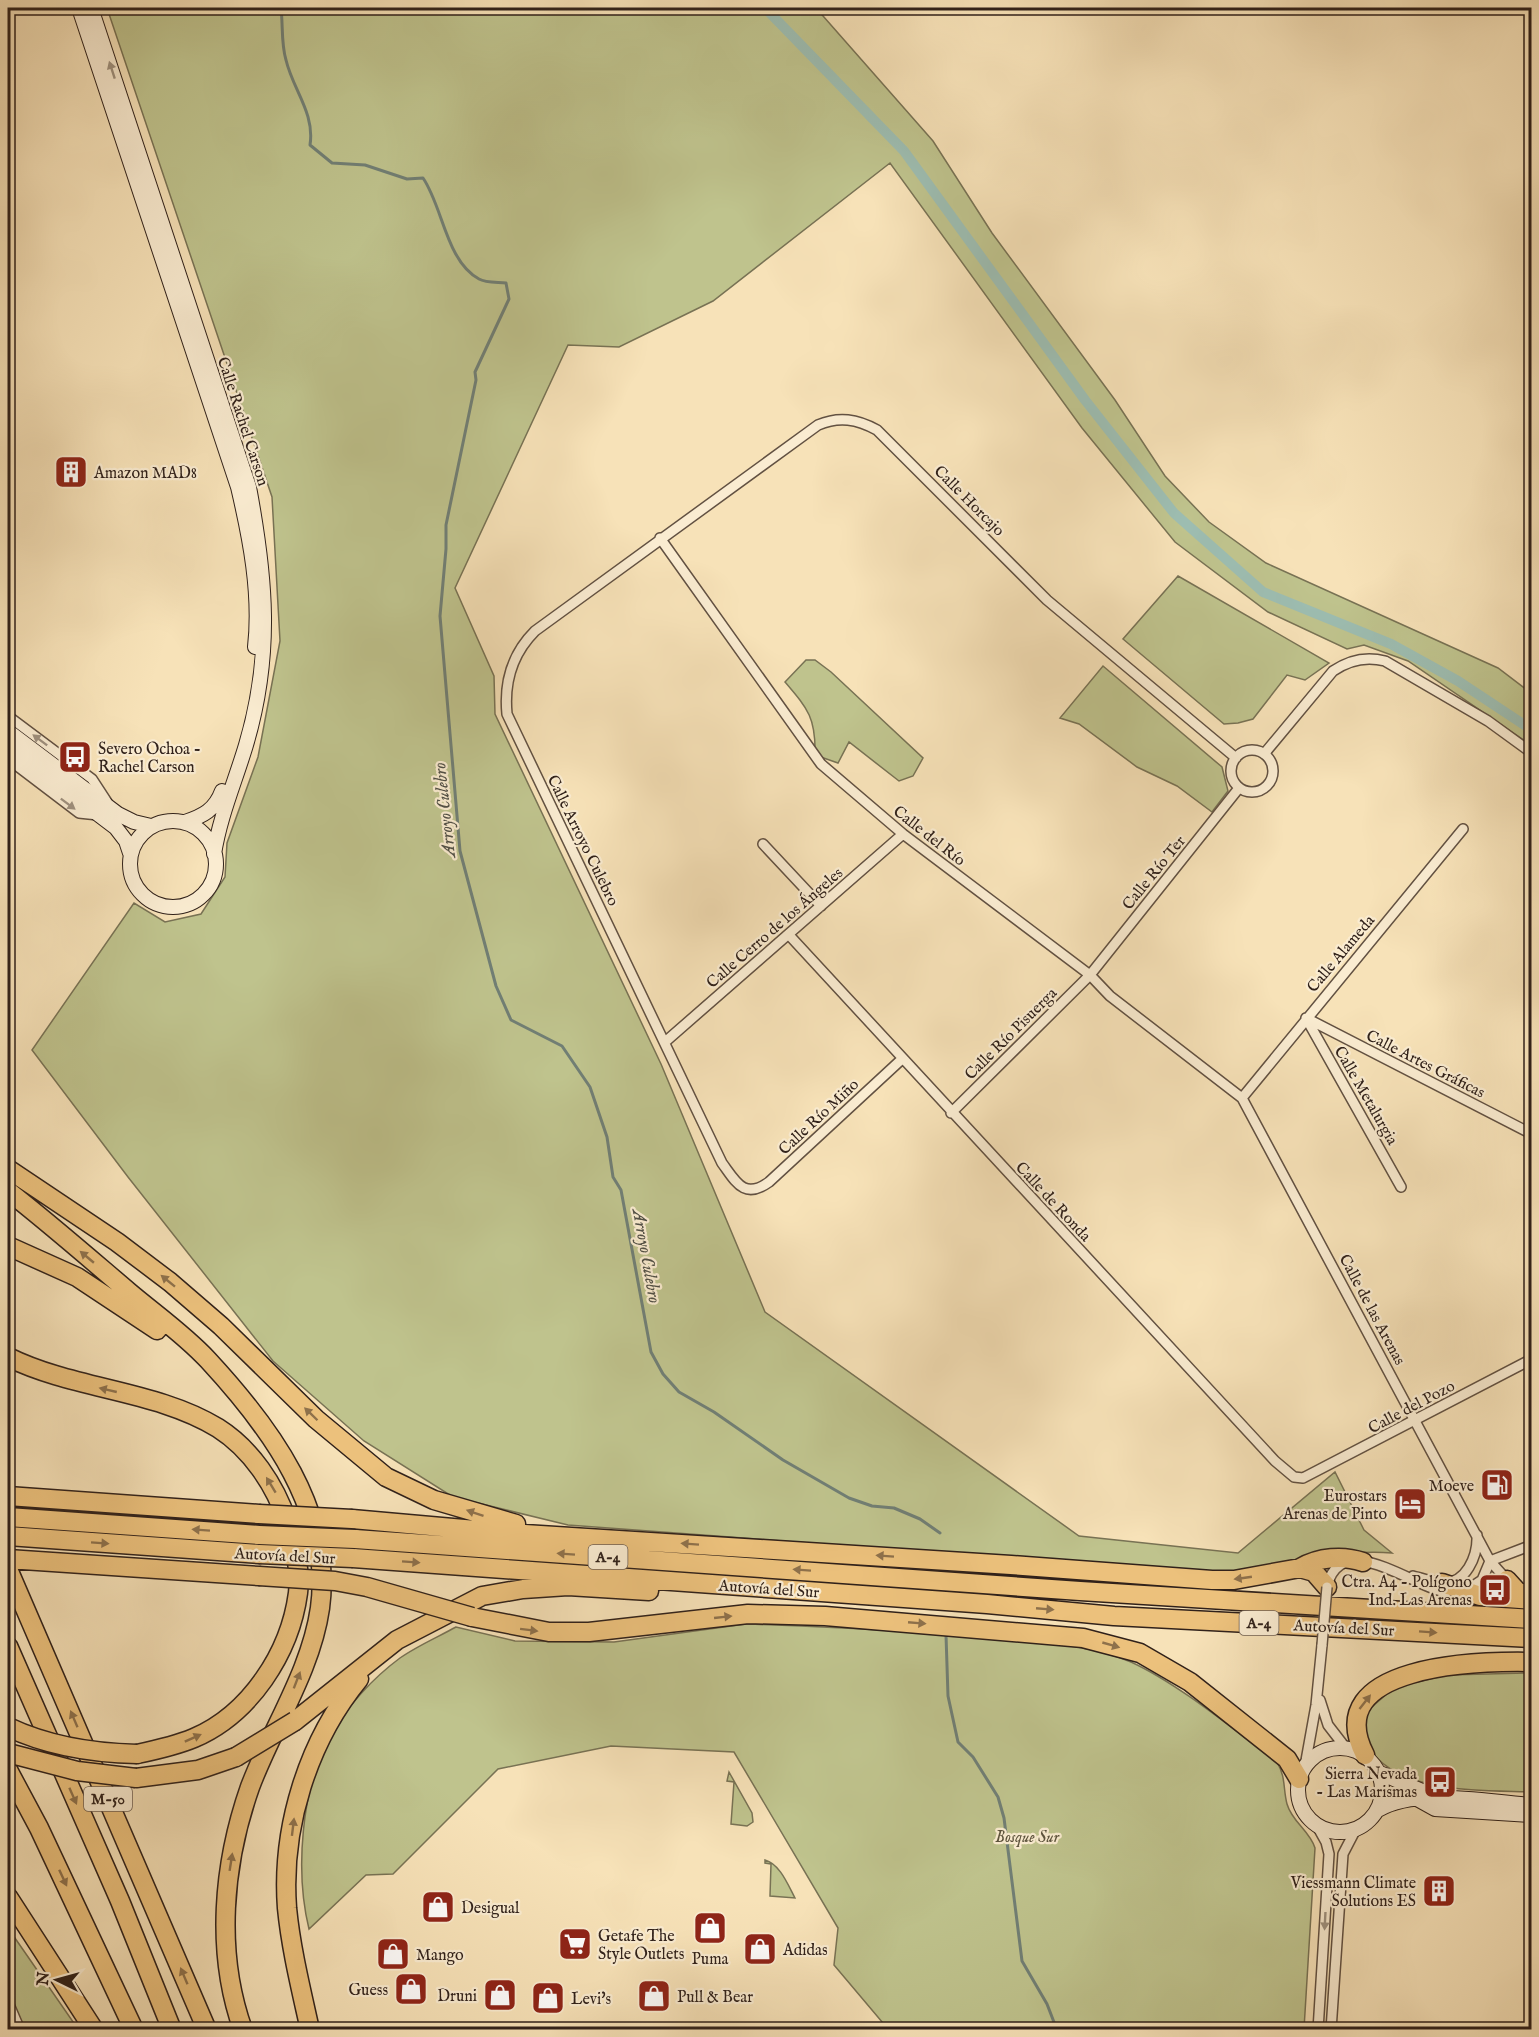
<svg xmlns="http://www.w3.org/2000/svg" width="1539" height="2037" font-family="'IM FELL English',serif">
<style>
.green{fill:#bfc38d;stroke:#787254;stroke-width:1.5}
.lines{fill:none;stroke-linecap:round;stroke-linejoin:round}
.stream{stroke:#717f75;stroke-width:3}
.canal{stroke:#9dbdb1;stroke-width:10}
.street-casing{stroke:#625142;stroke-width:12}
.secondary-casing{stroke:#30211a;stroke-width:16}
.highway-casing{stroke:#30211a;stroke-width:21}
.street{stroke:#faecd1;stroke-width:9}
.secondary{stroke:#faecd1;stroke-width:14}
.highway{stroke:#ecc17c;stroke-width:18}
.street-bridge-casing{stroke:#625142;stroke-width:12;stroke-linecap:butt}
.highway-bridge-casing{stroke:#30211a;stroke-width:21;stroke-linecap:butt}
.street-bridge{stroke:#faecd1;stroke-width:9}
.highway-bridge{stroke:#ecc17c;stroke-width:18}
.oneway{fill:#9f917f}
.oneway2{fill:#8e714b}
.labels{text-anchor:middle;stroke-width:4.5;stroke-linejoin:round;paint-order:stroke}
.shield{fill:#faecd1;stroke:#6d5e51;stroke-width:1.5}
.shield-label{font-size:15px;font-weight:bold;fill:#30211a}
.street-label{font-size:16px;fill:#30211a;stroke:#faecd1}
.poi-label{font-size:16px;fill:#30211a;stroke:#faecd1;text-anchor:start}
.park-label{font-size:16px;font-style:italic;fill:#5b523c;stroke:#faecd1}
.water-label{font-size:18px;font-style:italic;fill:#515047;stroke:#faecd1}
</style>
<rect width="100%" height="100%" fill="#f7e2b8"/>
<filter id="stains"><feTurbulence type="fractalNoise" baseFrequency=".00333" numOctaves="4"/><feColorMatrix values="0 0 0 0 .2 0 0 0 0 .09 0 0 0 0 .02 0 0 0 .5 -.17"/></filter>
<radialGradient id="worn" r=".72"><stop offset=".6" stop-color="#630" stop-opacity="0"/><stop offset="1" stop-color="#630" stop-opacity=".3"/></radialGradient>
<path class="green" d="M107 8H816L933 141 992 233 1115 400 1165 476 1209 522 1266 563 1498 668 1531 693V745L1408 661 1364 645 1347 649 1268 612 1175 542 1082 428 890 163 713 301 619 347 568 345 455 588 494 676 495 714 661 1064 765 1312 1079 1536 1238 1553 1335 1472 1364 1530 1392 1553C1340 1549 1289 1563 1239 1575L568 1525 453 1497 364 1441 273 1361 128 1177 32 1050 134 903 165 922 201 914 225 877 227 843 258 757 280 641 272 497Z
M1178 576 1329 663 1305 680 1287 675 1253 719 1238 723 1224 724 1123 639Z
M806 660H815L831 672 923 758 913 776 899 781 849 742 838 763 815 755C816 718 808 709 785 682Z
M1103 666 1222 767 1228 791 1212 812 1177 786 1137 767 1079 724 1060 718Z
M746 1624C830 1627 913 1631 997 1638 1041 1643 1089 1644 1131 1662 1179 1684 1234 1730 1277 1762 1286 1777 1283 1789 1287 1804 1292 1822 1310 1831 1315 1848L1304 2029H888L834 1965 838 1928 734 1752 611 1746 498 1769 393 1874 366 1875 309 1929C295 1872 301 1788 330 1736 346 1707 373 1678 400 1658 417 1646 438 1637 456 1627L515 1641 614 1642Z
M1531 1673V1792C1484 1790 1386 1795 1365 1739 1362 1732 1366 1720 1366 1712L1395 1687 1447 1675Z
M729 1772 752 1813 753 1822 747 1826 731 1824 734 1782 727 1781Z
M765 1860C780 1864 788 1885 795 1898L770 1896 771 1864 765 1863Z
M8 1928 78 2029H8Z"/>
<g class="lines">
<path class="stream" d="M281 8C283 24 281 44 286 60 293 90 315 113 310 145L332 163 365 165 407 179 423 178C443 207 446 261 479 279 486 283 498 282 506 283L509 299 475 372 476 380 446 525V549L440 616 460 851 496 986 511 1020 562 1046 590 1087 607 1137 613 1177 621 1190 651 1352 663 1374 679 1392 714 1412 783 1460 849 1498 872 1506 894 1508 920 1519 940 1533
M946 1635 948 1696 958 1742 973 1757 998 1797 1004 1818 1022 1961 1047 2004 1057 2030"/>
<path class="canal" d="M765 8 904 151 1085 400 1174 513 1263 592 1391 644 1458 681 1532 730"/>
<g class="street-casing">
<path id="street" d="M660 538 821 764 903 834 1090 975 1110 996 1242 1098 1490 1561 1507 1580
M8 716 92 779 107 802
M1231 771a21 21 0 1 1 42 0a21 21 0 1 1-42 0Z
M1264 754 1333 671C1349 660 1366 656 1385 661L1488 721 1532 753
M8 759 79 813 98 815
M763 844 821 906
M789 935 1275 1461 1294 1477 1303 1478 1532 1359
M1306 1018 1532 1134
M1306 1018 1401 1187
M665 1042 903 834
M902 1059 769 1182C744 1200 736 1182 722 1163L507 714C504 683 512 654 535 631L818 425C839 416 857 419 877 430L1047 600 1236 758
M1242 1098 1463 829
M951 1113 1090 975 1239 788
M1490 1561 1532 1545
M1413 1576C1421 1578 1432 1582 1441 1583 1466 1585 1478 1556 1477 1535
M1327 1586C1342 1527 1417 1590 1447 1592
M1467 1590 1482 1580 1490 1561
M1320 1700 1328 1725 1345 1747
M1305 1766 1316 1705 1322 1645
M1316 1824 1326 1842 1329 1854 1318 2030
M8 2002 20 2030
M804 2030H829
M1331 2030 1343 1854 1356 1829"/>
</g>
<g class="secondary-casing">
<path id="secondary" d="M79 8 238 487C250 538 261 594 255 647
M91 8 249 487C266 578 273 654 246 745 235 782 220 816 214 854
M8 731 118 814 134 822 151 826
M8 746 116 828 126 841 130 853
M130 864a43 43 0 1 1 86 0a43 43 0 1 1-86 0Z
M185 822C203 816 215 810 222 791
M1298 1790a42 42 0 1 1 84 0a42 42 0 1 1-84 0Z
M1380 1773 1422 1791 1434 1792
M1417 1799 1435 1809 1532 1815
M1378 1810C1416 1787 1487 1802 1532 1805"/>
</g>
<g class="highway-casing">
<path id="highway" d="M8 1169 117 1242 170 1282 221 1326 316 1419 386 1477 434 1500 516 1524
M8 1191C49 1223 89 1258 129 1292 155 1314 185 1335 208 1360 270 1427 333 1511 320 1608 311 1671 272 1728 250 1787 223 1864 215 1952 243 2030
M8 1246 77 1277 157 1330
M8 1357C75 1390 156 1390 218 1428 251 1449 275 1485 287 1521 294 1543 301 1569 298 1593 290 1653 250 1714 194 1738 175 1746 156 1750 137 1754
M8 1496 259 1514
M8 1517 259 1535
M352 1519 509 1533 1011 1565 1212 1580H1234L1300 1568 1314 1572 1327 1587
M8 1536 259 1554
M355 1539 1080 1591 1532 1619
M353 1558 987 1604 1114 1616 1532 1638
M8 1559 259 1576
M1300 1568C1319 1557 1343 1555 1363 1562
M8 1569 207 2030
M1507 1580 1517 1591 1532 1598
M1442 1583 1480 1596 1532 1600
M472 1617 549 1632H589L748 1614 825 1616 1083 1638 1140 1653 1190 1682 1287 1759 1299 1779
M8 1646 120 1901 172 2030
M295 1721 397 1640 482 1596 523 1589 568 1586 649 1591
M1365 1755C1318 1664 1479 1661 1532 1662
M8 1770 39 1828 134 2030
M136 1778 198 1770 236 1757
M8 1897 94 2030
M310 2030C301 1989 291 1949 287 1908 281 1827 308 1741 359 1679"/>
</g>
<use href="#street" class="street"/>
<use href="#secondary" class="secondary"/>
<use href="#highway" class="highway"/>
<g class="street-bridge-casing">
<path id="street-bridge" d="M1322 1645 1327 1587"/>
</g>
<g class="highway-bridge-casing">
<path id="highway-bridge" d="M259 1514 352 1519
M259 1535 355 1539
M259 1554 353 1558
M259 1576 335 1581 367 1587 472 1617
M8 1727C48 1746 92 1753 137 1754
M8 1753 77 1771 136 1778
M236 1757 295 1721"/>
</g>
<use href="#street-bridge" class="street-bridge"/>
<use href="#highway-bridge" class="highway-bridge"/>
</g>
<defs><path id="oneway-solid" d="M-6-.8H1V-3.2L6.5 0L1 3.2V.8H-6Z" transform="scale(1.5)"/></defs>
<g class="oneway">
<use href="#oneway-solid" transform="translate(112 70) rotate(-108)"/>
<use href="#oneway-solid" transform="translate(40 740) rotate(-143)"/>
<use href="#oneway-solid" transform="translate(68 804) rotate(37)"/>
<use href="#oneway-solid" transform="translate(1325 1921) rotate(93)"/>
</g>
<g class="oneway2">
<use href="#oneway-solid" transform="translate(87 1257) rotate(-140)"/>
<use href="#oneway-solid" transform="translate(168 1281) rotate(-141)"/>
<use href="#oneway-solid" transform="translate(108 1390) rotate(-167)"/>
<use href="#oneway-solid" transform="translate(311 1414) rotate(-136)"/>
<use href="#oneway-solid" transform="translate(271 1485) rotate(-121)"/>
<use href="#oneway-solid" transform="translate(475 1513) rotate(-161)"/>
<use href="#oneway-solid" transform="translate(201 1530) rotate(-176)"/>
<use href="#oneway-solid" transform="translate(100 1543) rotate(4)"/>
<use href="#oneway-solid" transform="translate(690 1544) rotate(-176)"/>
<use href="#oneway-solid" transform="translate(566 1554) rotate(-176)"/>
<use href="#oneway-solid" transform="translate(885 1556) rotate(-176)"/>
<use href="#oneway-solid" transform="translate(411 1562) rotate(4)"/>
<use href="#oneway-solid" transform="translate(802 1570) rotate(-176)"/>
<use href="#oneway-solid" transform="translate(1243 1578) rotate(172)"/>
<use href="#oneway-solid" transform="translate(1045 1609) rotate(5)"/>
<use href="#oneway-solid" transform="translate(723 1617) rotate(-6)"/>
<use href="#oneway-solid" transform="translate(917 1623) rotate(5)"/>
<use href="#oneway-solid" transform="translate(529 1630) rotate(7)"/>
<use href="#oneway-solid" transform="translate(1428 1632) rotate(4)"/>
<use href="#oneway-solid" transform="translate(1111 1645) rotate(16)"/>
<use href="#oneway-solid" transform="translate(297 1680) rotate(-69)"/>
<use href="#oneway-solid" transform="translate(1365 1702) rotate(-52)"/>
<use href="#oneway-solid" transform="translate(74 1719) rotate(-113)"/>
<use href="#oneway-solid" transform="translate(193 1738) rotate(-24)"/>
<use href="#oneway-solid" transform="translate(73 1796) rotate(66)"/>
<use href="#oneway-solid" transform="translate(293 1827) rotate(-83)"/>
<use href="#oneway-solid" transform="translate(231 1862) rotate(-81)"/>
<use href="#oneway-solid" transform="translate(63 1878) rotate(65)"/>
<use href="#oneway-solid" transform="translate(184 1976) rotate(-113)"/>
</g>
<defs>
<g id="building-square" transform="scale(1.725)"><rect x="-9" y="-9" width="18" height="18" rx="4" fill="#8f2418" stroke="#faecd1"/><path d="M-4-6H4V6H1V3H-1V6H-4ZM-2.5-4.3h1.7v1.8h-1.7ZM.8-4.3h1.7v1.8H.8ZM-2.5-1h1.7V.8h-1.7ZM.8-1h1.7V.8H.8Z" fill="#fff"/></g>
<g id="bus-square" transform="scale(1.725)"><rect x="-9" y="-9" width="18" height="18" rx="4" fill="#8f2418" stroke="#faecd1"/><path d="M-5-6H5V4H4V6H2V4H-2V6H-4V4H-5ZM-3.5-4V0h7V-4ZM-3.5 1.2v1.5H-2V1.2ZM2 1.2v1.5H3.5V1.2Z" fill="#fff"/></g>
<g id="fuel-square" transform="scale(1.725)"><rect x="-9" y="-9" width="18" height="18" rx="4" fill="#8f2418" stroke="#faecd1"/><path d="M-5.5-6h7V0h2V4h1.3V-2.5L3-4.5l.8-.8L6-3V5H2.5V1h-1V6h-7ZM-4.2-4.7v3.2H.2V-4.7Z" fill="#fff"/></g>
<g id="hotel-square" transform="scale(1.725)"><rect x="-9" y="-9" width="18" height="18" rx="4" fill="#8f2418" stroke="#faecd1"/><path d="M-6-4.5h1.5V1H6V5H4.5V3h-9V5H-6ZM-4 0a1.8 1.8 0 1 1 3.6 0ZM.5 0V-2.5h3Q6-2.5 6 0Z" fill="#fff"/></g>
<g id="shop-square" transform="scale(1.725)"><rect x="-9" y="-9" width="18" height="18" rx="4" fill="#8f2418" stroke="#faecd1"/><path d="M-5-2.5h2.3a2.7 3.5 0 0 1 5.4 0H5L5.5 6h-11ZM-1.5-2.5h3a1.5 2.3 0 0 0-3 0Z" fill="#fff"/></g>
<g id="supermarket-square" transform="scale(1.725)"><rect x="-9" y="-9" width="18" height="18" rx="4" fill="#8f2418" stroke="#faecd1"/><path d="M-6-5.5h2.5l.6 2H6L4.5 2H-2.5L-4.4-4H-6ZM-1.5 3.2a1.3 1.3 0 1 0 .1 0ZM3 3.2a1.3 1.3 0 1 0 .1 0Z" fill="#fff"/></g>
</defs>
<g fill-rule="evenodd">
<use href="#building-square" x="71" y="472"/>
<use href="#bus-square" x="75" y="757"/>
<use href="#fuel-square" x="1497" y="1485"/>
<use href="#hotel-square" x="1410" y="1504"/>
<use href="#bus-square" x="1495" y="1590"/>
<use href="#bus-square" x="1440" y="1782"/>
<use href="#building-square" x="1439" y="1891"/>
<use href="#shop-square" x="438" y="1907"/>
<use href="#shop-square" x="710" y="1928"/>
<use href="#supermarket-square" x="575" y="1944"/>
<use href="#shop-square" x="760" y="1949"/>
<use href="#shop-square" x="393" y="1954"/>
<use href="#shop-square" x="411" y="1989"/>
<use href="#shop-square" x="500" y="1995"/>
<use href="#shop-square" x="654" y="1996"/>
<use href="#shop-square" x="548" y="1998"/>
</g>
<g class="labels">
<g class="shield">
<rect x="588.5" y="1545" width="39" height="24" rx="4.5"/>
<rect x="1239.5" y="1611" width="39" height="24" rx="4.5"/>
<rect x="84" y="1787" width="48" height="24" rx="4.5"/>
</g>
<g class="shield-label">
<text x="608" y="1562">A-4</text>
<text x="1259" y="1628">A-4</text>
<text x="108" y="1804">M-50</text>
</g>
<g class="street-label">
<text transform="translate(244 421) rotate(72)" y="6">Calle Rachel Carson</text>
<text transform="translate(970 500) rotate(45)" y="6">Calle Horcajo</text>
<text transform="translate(930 835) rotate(38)" y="6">Calle del Río</text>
<text transform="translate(584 840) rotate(64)" y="6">Calle Arroyo Culebro</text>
<text transform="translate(1153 872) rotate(-51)" y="6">Calle Río Ter</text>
<text transform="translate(774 927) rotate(-41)" y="6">Calle Cerro de los Ángeles</text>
<text transform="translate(1340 953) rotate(-50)" y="6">Calle Alameda</text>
<text transform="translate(1010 1033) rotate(-45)" y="6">Calle Río Pisuerga</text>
<text transform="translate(1426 1063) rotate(27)" y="6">Calle Artes Gráficas</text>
<text transform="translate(1367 1095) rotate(60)" y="6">Calle Metalurgia</text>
<text transform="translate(818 1116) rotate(-43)" y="6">Calle Río Miño</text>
<text transform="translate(1054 1201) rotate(47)" y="6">Calle de Ronda</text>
<text transform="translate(1373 1309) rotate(62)" y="6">Calle de las Arenas</text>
<text transform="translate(1411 1406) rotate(-28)" y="6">Calle del Pozo</text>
<text transform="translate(285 1555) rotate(3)" y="6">Autovía del Sur</text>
<text transform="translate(769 1588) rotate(4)" y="6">Autovía del Sur</text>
<text transform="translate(1344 1627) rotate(3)" y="6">Autovía del Sur</text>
</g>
<g class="poi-label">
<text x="94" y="478">Amazon MAD8</text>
<text x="98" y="754">Severo Ochoa -<tspan x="98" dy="18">Rachel Carson</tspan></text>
<text x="1474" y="1491" text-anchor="end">Moeve</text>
<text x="1387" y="1501" text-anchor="end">Eurostars<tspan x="1387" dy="18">Arenas de Pinto</tspan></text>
<text x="1472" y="1587" text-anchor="end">Ctra. A4 - Polígono<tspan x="1472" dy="18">Ind. Las Arenas</tspan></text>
<text x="1417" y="1779" text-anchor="end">Sierra Nevada<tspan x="1417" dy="18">- Las Marismas</tspan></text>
<text x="1416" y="1888" text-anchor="end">Viessmann Climate<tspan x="1416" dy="18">Solutions ES</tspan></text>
<text x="461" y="1913">Desigual</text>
<text x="598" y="1941">Getafe The<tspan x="598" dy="18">Style Outlets</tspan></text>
<text x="783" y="1955">Adidas</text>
<text x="416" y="1960">Mango</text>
<text x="710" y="1964" text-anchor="middle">Puma</text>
<text x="388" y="1995" text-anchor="end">Guess</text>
<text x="477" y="2001" text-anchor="end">Druni</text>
<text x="677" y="2002">Pull &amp; Bear</text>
<text x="571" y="2004">Levi's</text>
</g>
<g class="park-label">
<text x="1027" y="1842">Bosque Sur</text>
</g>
<g class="water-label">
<text transform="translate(444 810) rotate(-96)" y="6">Arroyo Culebro</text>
<text transform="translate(647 1256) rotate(80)" y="6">Arroyo Culebro</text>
</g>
</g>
<rect width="1539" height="2037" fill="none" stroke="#f7e2b8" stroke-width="30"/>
<rect x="9" y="9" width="1521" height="2019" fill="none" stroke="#30211a" stroke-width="3"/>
<rect x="15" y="15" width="1509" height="2007" fill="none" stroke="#30211a" stroke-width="1.5"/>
<g transform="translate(57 1980) rotate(275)" stroke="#faecd1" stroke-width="4.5" paint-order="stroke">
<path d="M0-4.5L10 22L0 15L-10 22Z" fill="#30211a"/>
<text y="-9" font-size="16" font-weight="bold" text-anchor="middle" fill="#30211a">N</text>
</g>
<rect width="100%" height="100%" filter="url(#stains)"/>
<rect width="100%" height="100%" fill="url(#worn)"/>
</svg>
